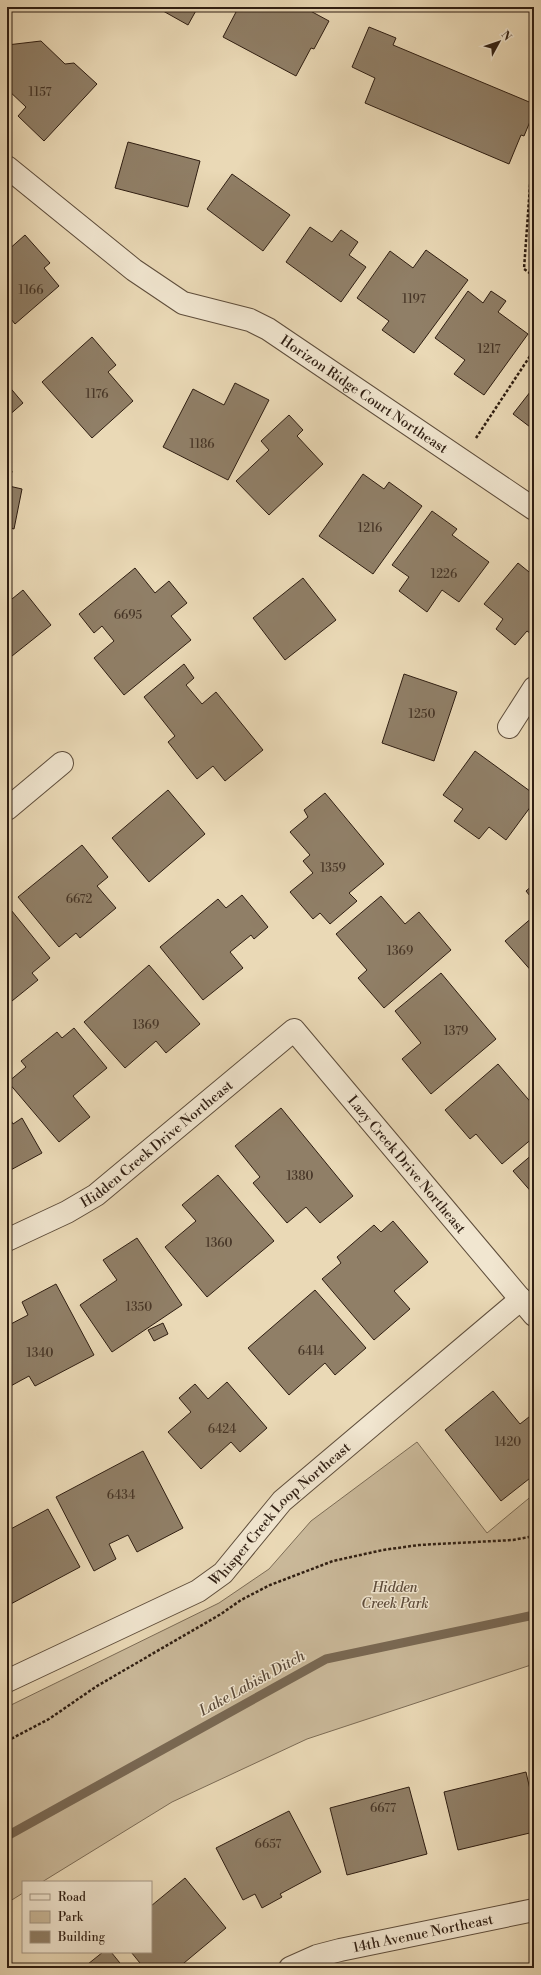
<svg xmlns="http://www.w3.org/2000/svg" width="541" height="1975" font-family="'Libre Bodoni',serif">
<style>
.green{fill:#cab99a;stroke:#7c6c56}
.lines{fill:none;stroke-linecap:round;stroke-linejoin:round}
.stream{stroke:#796853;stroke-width:9}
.building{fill:#907f67;stroke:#2f1e12}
.minor-casing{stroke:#5e4d3b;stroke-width:24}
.path{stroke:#2f1e12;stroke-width:2.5;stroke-dasharray:3 2;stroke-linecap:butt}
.minor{stroke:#f1e6d0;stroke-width:22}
.labels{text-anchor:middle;stroke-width:3;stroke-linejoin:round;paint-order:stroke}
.number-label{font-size:12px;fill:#473627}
.street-label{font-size:14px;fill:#2f1e12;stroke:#f1e6d0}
.park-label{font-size:14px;font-style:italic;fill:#5e4c3b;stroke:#f1e6d0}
.water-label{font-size:15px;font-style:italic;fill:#5a4938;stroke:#f1e6d0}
</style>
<rect width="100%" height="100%" fill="#ead9b6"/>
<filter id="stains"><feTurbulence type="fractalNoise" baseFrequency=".005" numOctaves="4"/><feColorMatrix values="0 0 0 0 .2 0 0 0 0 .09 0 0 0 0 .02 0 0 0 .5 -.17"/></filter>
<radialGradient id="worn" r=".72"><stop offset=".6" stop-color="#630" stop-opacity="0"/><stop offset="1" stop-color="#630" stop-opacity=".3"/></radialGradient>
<path class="green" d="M417 1442 487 1533 534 1494V1664L307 1739 172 1802 42 1882H23V1893L7 1903V1707L219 1603 269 1569 311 1521Z"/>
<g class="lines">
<path class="stream" d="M7 1836 326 1659 534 1615"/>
</g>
<path class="building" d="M156 7H198L188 25Z
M231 7H303L329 21 314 49 311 48 296 76 223 37 236 12 230 9Z
M369 27 396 38 393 45 534 104V112L524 136 521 135 509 164 365 103 375 78 352 67Z
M41 41 65 64 74 63 97 84 44 141 18 116 26 107 7 89V45Z
M128 142 200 161 188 207 115 188Z
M232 174 290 215 263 251 207 209Z
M310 227 332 242 341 230 358 242 349 255 366 267 341 302 286 262Z
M25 235 50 263 44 268 59 286 15 324 7 314V251Z
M426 250 468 280 414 353 382 330 389 321 357 298 390 251 413 268Z
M468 291 483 303 491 291 506 301 498 312 528 334 484 395 454 374 465 360 435 338Z
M92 337 116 365 108 372 133 401 92 438 42 382Z
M235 383 269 400 228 480 163 447 193 389 224 405Z
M7 384 23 403 7 417Z
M534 387V430L513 414Z
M289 415 303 430 297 436 323 464 269 515 236 481 269 450 261 441Z
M7 470 12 471 9 486 22 489 14 529 7 527Z
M363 474 384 489 389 482 422 506 373 574 319 536Z
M432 511 457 529 452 535 489 562 459 602 442 590 427 612 399 591 409 577 392 565Z
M518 563 534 576V636L527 631 515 645 496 629 503 619 484 604Z
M135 568 155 593 169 581 187 603 171 616 191 640 124 695 94 658 114 641 102 626 94 633 79 614Z
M303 578 336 620 285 660 253 618Z
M23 590 51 625 7 660V603Z
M184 664 194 678 186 685 202 704 216 692 263 750 225 781 213 766 197 779 168 742 175 736 144 697Z
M404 674 457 692 434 761 382 743Z
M475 751 534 794V802L506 840 489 827 479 839 454 821 463 809 443 795Z
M168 790 205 834 149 882 112 838Z
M325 793 384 864 349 893 357 901 330 924 320 913 313 919 290 892 313 873 303 861 310 855 290 832 308 817 304 810Z
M82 845 108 877 97 886 116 908 80 938 76 933 59 947 18 897Z
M534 884V901L526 891Z
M242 895 268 927 254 939 251 935 230 952 243 968 203 1000 160 947 218 899 226 908Z
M381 896 405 924 419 912 451 950 384 1008 358 978 367 970 336 934Z
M7 905 50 958 32 973 38 980 7 1005Z
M534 916V974L505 941Z
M149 965 200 1024 166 1053 156 1041 125 1068 84 1022Z
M441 973 496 1039 431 1094 402 1059 421 1043 395 1011Z
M74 1028 107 1068 73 1096 90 1117 59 1142 8 1082 26 1067 21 1061 57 1032 62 1038Z
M498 1064 534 1106V1137L502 1164 476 1134 470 1139 445 1110Z
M281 1108 353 1196 320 1223 306 1207 287 1223 253 1183 260 1177 235 1146Z
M7 1113 13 1124 22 1118 42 1153 7 1172Z
M534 1153V1195L513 1171Z
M218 1175 274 1241 207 1297 165 1247 196 1221 182 1205Z
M393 1221 428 1262 394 1291 410 1309 374 1340 322 1279 341 1263 337 1257 374 1225 381 1232Z
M137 1238 182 1305 112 1352 80 1305 117 1280 103 1260Z
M56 1284 94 1355 35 1386 29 1376 7 1388V1326L28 1315 22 1302Z
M315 1290 366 1348 335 1375 325 1363 289 1395 248 1348Z
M163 1323 168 1334 154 1341 148 1330Z
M227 1382 267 1428 240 1452 231 1442 201 1469 168 1432 191 1412 179 1398 195 1384 208 1399Z
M493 1391 520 1424 534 1413V1475L501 1501 445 1430Z
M143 1451 183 1528 137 1552 128 1535 109 1544 116 1559 94 1571 56 1497Z
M48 1509 80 1567 7 1606V1531Z
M526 1772 534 1807V1832L458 1850 444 1792Z
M409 1787 427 1854 347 1875 330 1808Z
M289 1811 321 1872 280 1894 282 1897 262 1908 255 1894 243 1900 216 1848Z
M185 1878 226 1928 178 1968H171L169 1966 167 1968H144L131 1952H151V1906Z
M103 1952H111L124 1968H83Z"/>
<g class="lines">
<g class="minor-casing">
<g id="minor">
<path id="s1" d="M7 167 134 270 183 303 250 320 268 329 534 509"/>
<path d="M509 727 534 688"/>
<path d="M7 809 62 763"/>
<path id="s2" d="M7 1240 67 1212 96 1195 294 1030 534 1315"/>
<path id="s3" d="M7 1681 198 1591 223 1573 282 1501 521 1299"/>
<path id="s4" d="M290 1968 317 1956 340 1950 534 1910"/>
</g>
</g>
<path class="path" d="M534 165 531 172 524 269 534 276
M476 438 534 350
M7 1741 49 1719 97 1686 221 1614 241 1600 270 1585 333 1561 383 1550 419 1545 513 1540 534 1536"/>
<use href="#minor" class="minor"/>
</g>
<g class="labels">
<g class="number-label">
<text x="40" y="96">1157</text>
<text x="31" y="294">1166</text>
<text x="414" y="303">1197</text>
<text x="489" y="353">1217</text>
<text x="97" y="398">1176</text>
<text x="202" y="448">1186</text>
<text x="370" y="532">1216</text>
<text x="444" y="578">1226</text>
<text x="128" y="619">6695</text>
<text x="422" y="718">1250</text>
<text x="333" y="872">1359</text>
<text x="79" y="903">6672</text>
<text x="400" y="955">1369</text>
<text x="146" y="1029">1369</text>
<text x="456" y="1035">1379</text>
<text x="300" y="1180">1380</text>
<text x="219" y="1247">1360</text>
<text x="139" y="1311">1350</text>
<text x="311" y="1355">6414</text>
<text x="40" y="1357">1340</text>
<text x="222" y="1433">6424</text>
<text x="508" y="1446">1420</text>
<text x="121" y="1499">6434</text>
<text x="383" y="1812">6677</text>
<text x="268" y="1848">6657</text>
</g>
<g class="street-label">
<text dy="5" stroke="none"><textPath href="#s1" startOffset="428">Horizon Ridge Court Northeast</textPath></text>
<text dy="5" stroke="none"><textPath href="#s2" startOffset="179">Hidden Creek Drive Northeast</textPath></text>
<text dy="5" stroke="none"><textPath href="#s2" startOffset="533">Lazy Creek Drive Northeast</textPath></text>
<text dy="5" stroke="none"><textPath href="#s3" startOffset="324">Whisper Creek Loop Northeast</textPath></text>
<text dy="5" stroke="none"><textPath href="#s4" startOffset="138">14th Avenue Northeast</textPath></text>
</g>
<g class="park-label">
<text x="395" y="1592">Hidden<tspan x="395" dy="16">Creek Park</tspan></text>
</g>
<g class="water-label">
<text transform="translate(252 1683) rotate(-29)" y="5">Lake Labish Ditch</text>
</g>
</g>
<rect width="541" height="1975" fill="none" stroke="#ead9b6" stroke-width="24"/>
<rect x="8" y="8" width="525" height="1959" fill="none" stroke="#2f1e12" stroke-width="2"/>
<rect x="12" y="12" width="517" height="1951" fill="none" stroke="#2f1e12"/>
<rect x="22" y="1881" width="130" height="72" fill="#f1e6d0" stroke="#a39684"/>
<rect x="30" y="1894" width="20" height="6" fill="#f1e6d0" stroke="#a39684"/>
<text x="58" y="1901" font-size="12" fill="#2f1e12">Road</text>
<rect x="30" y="1911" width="20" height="12" fill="#cab99a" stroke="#a39684"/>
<text x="58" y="1921" font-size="12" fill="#2f1e12">Park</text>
<rect x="30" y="1931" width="20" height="12" fill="#907f67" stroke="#a39684"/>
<text x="58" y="1941" font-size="12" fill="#2f1e12">Building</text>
<g transform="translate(499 42) rotate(50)" stroke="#f1e6d0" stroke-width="3" paint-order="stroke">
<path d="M0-3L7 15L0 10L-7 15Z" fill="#2f1e12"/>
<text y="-6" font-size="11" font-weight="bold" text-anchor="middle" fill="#2f1e12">N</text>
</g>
<rect width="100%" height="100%" filter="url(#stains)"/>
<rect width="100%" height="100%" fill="url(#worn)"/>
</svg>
